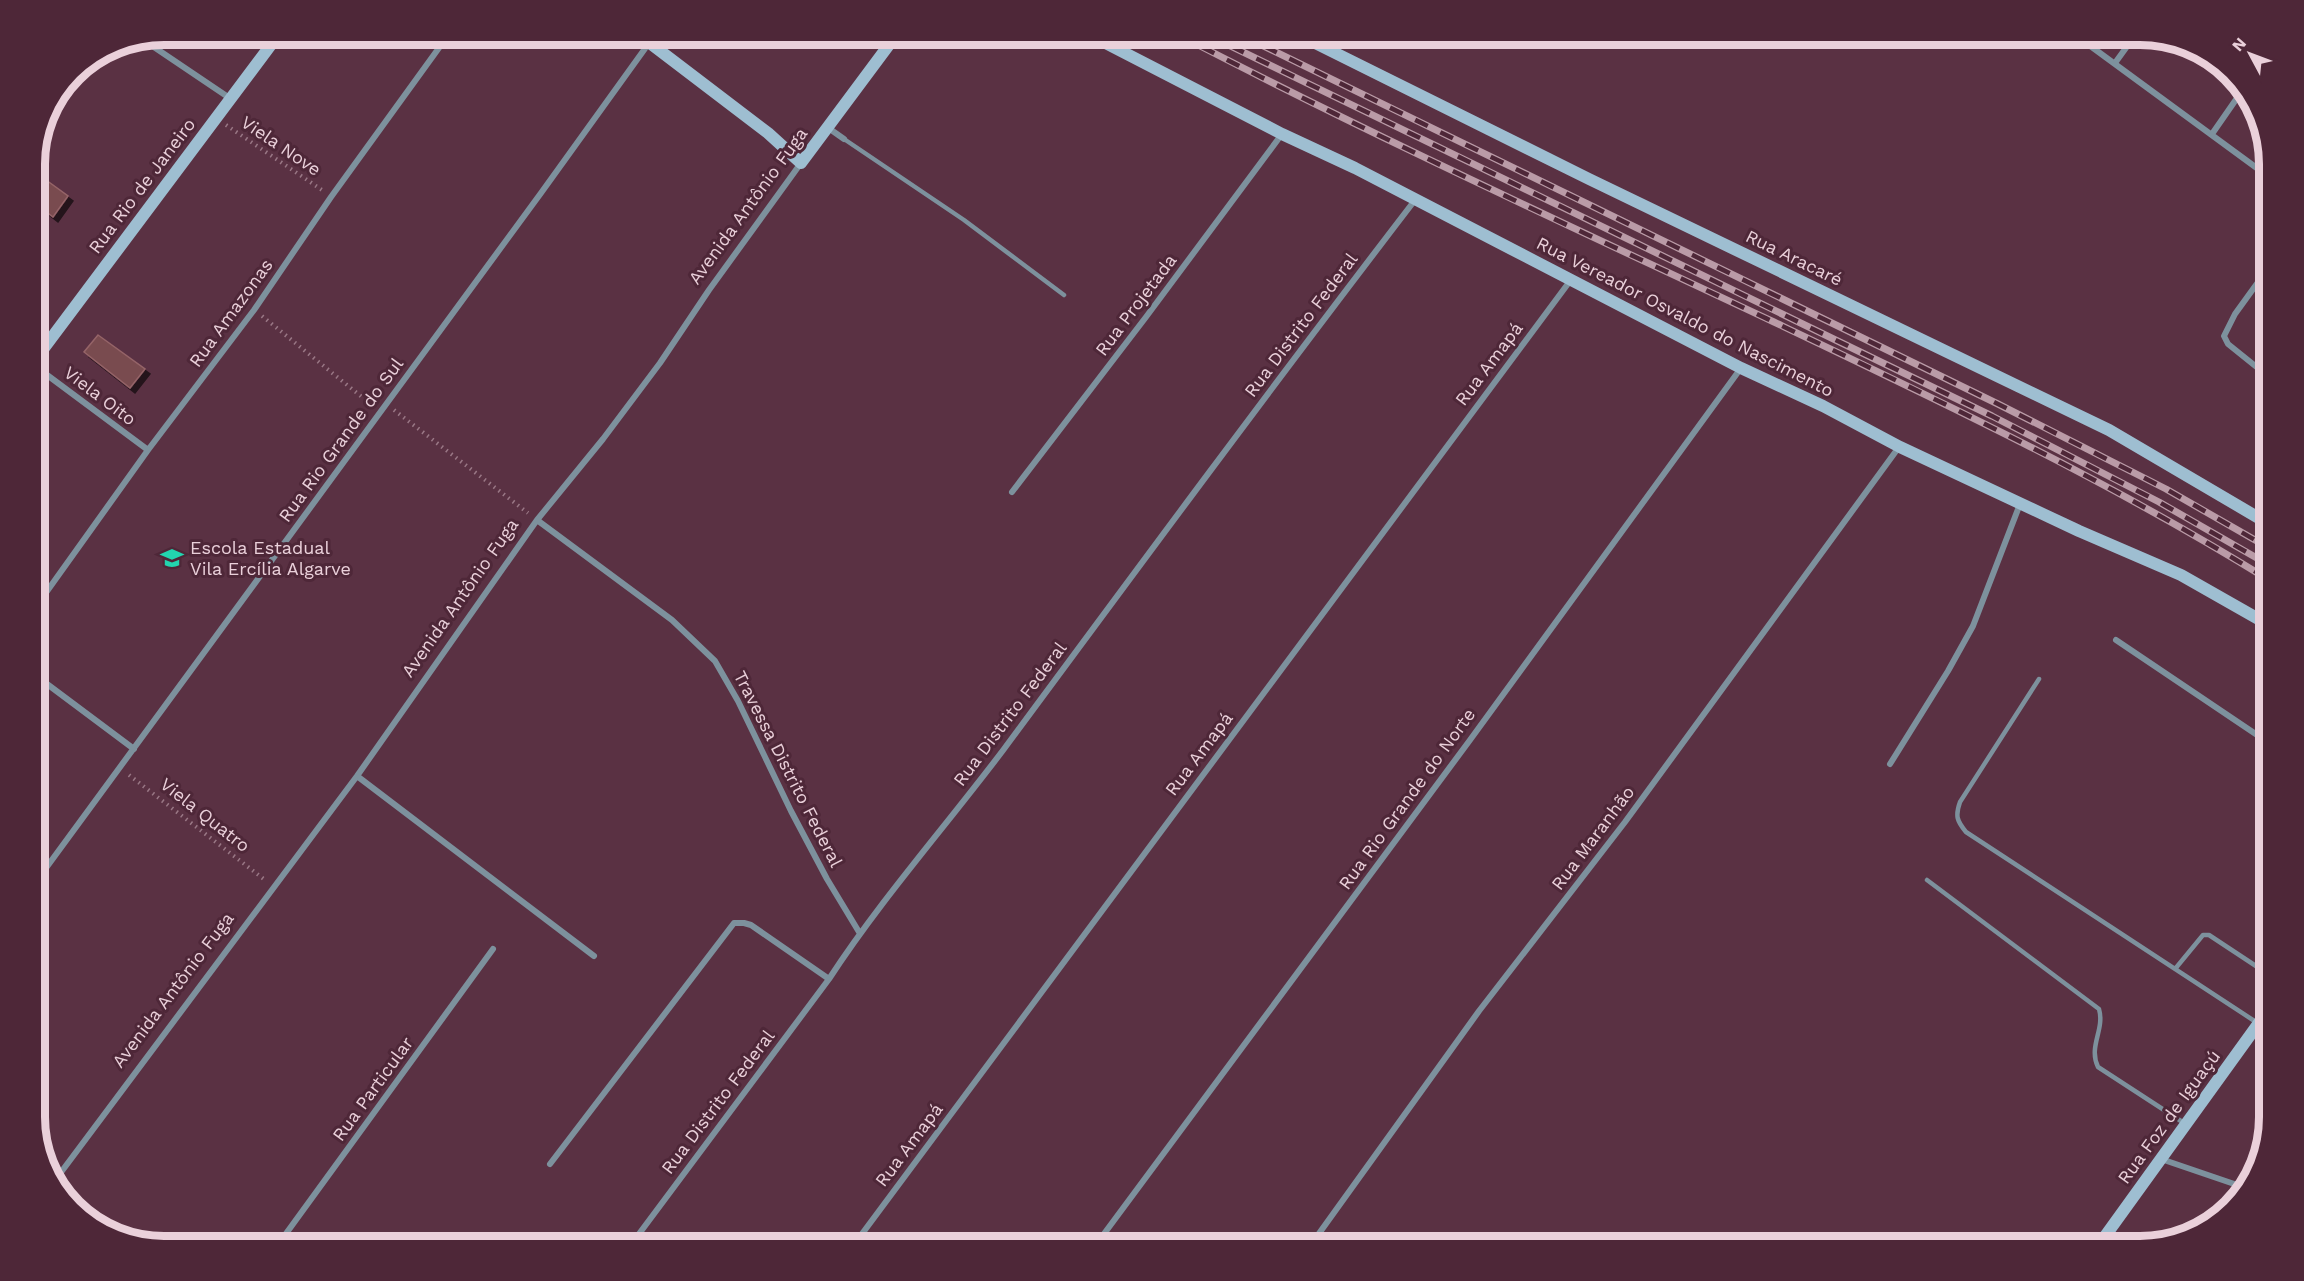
<svg xmlns="http://www.w3.org/2000/svg" width="2304" height="1281" font-family="'Work Sans',sans-serif">
<style>
.building{fill:#794b4f;stroke:#956468;stroke-width:1.5;filter:url(#shadow)}
.lines{fill:none;stroke-linecap:round;stroke-linejoin:round}
.path{stroke:#997785;stroke-width:4;stroke-dasharray:1.5 4.5;stroke-linecap:butt}
.lane{stroke:#7d919d;stroke-width:4.5}
.street{stroke:#7d919d;stroke-width:6}
.secondary{stroke:#9ebed1;stroke-width:12}
.rail-casing{stroke:#ba9ba7;stroke-width:7}
.rail{stroke:#4e2738;stroke-width:4.5;stroke-dasharray:14;stroke-linecap:butt}
.labels{text-anchor:middle;stroke-width:6;stroke-linejoin:round;paint-order:stroke}
.street-label{font-size:18px;fill:#ead0da;stroke:#4e2738}
.poi-label{font-size:18px;fill:#ead0da;stroke:#4e2738;text-anchor:start}
.rim{fill:none;stroke:#ead0da;stroke-width:8}
</style>
<defs>
<filter id="shadow"><feDropShadow dx="5" dy="5" stdDeviation="0" flood-color="#0009"/></filter>
</defs>
<rect width="100%" height="100%" fill="#5a3143"/>
<path class="building" d="M35 172 68 196 53 217 35 203Z
M98 335 145 369 130 388 84 352Z"/>
<g class="lines">
<path class="path" d="M226 125 322 190
M262 316 373 406
M394 410 528 513
M129 775 265 880"/>
<path class="lane" d="M844 139 964 220 1064 295
M2039 679 1960 802C1955 816 1957 821 1966 832L2256 1022
M1927 880 2099 1009C2105 1030 2088 1046 2098 1067L2184 1123
M2175 969 2203 935H2209L2265 972"/>
<path class="street" d="M2074 34 2269 177
M142 39 231 99
M2115 63 2136 34
M827 127 844 139
M2212 134 2244 88
M2269 267 2235 314 2224 336 2228 344 2269 377
M35 366 148 450
M1012 492 1146 317 1282 134
M537 520 672 620 715 661 738 701 791 811 827 879 859 932
M35 608 148 450 254 310 331 197 449 34
M2116 640 2269 743
M35 675 134 749
M1890 764 1948 671 1973 626 2020 504
M357 776 594 956
M35 883 541 193 649 43
M2161 1159 2246 1188
M550 1164 734 923H744L751 925 829 979
M53 1183 357 776 537 520 603 439 660 363 709 290 801 163
M277 1246 493 949
M630 1246 829 979C882 898 946 826 1004 749 1140 565 1276 381 1415 200
M853 1246 1570 281
M1095 1246 1470 740 1741 368
M1310 1246 1479 1011 1625 822 1899 447"/>
<path class="secondary" d="M638 34 768 133 801 163 897 34
M1088 34 1282 134 1355 168 1741 368 1823 406 1900 447 2079 531 2181 575 2269 625
M1297 34 1589 179 2109 430 2269 524
M35 360 279 34
M2098 1246 2269 1009"/>
<g class="rail-casing">
<path id="rail" d="M1177 34C1373 136 1574 228 1774 322 1942 402 2111 482 2269 580
M1206 34 1992 416 2159 502 2269 565
M1239 34 1998 404 2166 489 2269 548"/>
</g>
<use href="#rail" class="rail"/>
</g>
<defs>
<g id="school-bare" transform="scale(1.8)"><path d="M0-5L7-2L0 1L-7-2ZM-4 1L0 2.5L4 1V4Q0 6-4 4Z" fill="#22d5af" stroke="#4e2738" stroke-width="2.5" paint-order="stroke"/></g>
</defs>
<g fill-rule="evenodd">
<use href="#school-bare" x="172" y="558"/>
</g>
<g class="labels">
<g class="street-label">
<text transform="translate(281 146) rotate(34)" y="6">Viela Nove</text>
<text transform="translate(142 186) rotate(-53)" y="6">Rua Rio de Janeiro</text>
<text transform="translate(748 206) rotate(-54)" y="6">Avenida Antônio Fuga</text>
<text transform="translate(1794 258) rotate(26)" y="6">Rua Aracaré</text>
<text transform="translate(1136 305) rotate(-53)" y="6">Rua Projetada</text>
<text transform="translate(231 313) rotate(-54)" y="6">Rua Amazonas</text>
<text transform="translate(1685 317) rotate(27)" y="6">Rua Vereador Osvaldo do Nascimento</text>
<text transform="translate(1301 325) rotate(-53)" y="6">Rua Distrito Federal</text>
<text transform="translate(1489 364) rotate(-53)" y="6">Rua Amapá</text>
<text transform="translate(100 396) rotate(37)" y="6">Viela Oito</text>
<text transform="translate(341 440) rotate(-54)" y="6">Rua Rio Grande do Sul</text>
<text transform="translate(460 598) rotate(-55)" y="6">Avenida Antônio Fuga</text>
<text transform="translate(1010 714) rotate(-53)" y="6">Rua Distrito Federal</text>
<text transform="translate(1199 754) rotate(-53)" y="6">Rua Amapá</text>
<text transform="translate(788 769) rotate(63)" y="6">Travessa Distrito Federal</text>
<text transform="translate(1407 799) rotate(-54)" y="6">Rua Rio Grande do Norte</text>
<text transform="translate(205 815) rotate(38)" y="6">Viela Quatro</text>
<text transform="translate(1593 838) rotate(-53)" y="6">Rua Maranhão</text>
<text transform="translate(173 990) rotate(-53)" y="6">Avenida Antônio Fuga</text>
<text transform="translate(373 1089) rotate(-54)" y="6">Rua Particular</text>
<text transform="translate(718 1102) rotate(-53)" y="6">Rua Distrito Federal</text>
<text transform="translate(2169 1117) rotate(-54)" y="6">Rua Foz de Iguaçú</text>
<text transform="translate(909 1145) rotate(-53)" y="6">Rua Amapá</text>
</g>
<g class="poi-label">
<text x="190" y="554">Escola Estadual<tspan x="190" dy="21">Vila Ercília Algarve</tspan></text>
</g>
</g>
<path d="M0 0H2304V1281H0ZM164 45H2140A119 119 0 0 1 2259 164V1117A119 119 0 0 1 2140 1236H164A119 119 0 0 1 45 1117V164A119 119 0 0 1 164 45Z" fill="#4e2738" fill-rule="evenodd"/>
<path class="rim" d="M164 45H2140A119 119 0 0 1 2259 164V1117A119 119 0 0 1 2140 1236H164A119 119 0 0 1 45 1117V164A119 119 0 0 1 164 45Z"/>
<g transform="translate(2250 54) rotate(311)" stroke="#4e2738" stroke-width="4.5" paint-order="stroke">
<path d="M0-4.5L10 22L0 15L-10 22Z" fill="#ead0da"/>
<text y="-9" font-size="16" font-weight="bold" text-anchor="middle" fill="#ead0da">N</text>
</g>
</svg>
